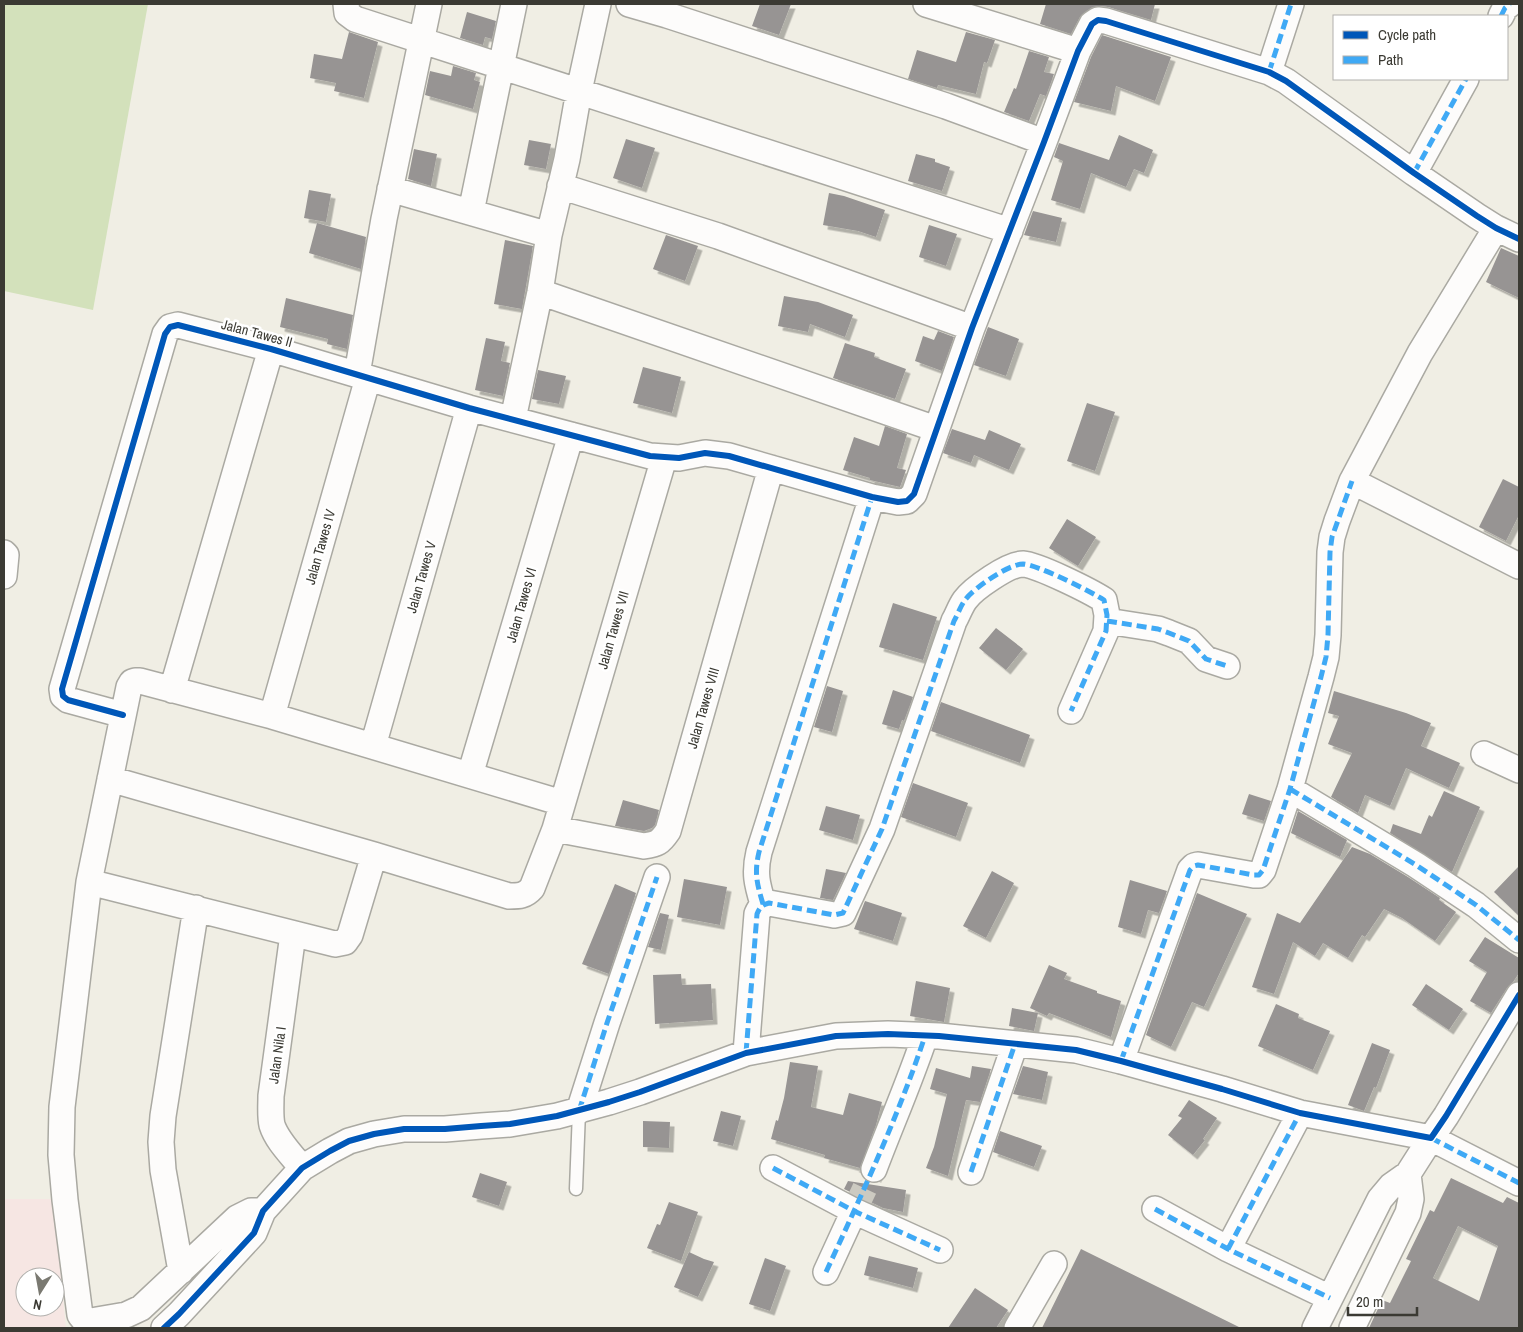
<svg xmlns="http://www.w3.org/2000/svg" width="1523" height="1332" font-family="'Archivo Narrow',sans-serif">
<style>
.commercial{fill:#f6e6e3;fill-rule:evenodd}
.green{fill:#d3e1bb}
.building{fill:#979493;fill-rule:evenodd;filter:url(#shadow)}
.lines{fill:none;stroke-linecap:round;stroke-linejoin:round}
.minor-tunnel{stroke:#cccac1;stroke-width:25;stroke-dasharray:25 12;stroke-linecap:butt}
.service-casing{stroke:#aaa9a2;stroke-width:15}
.minor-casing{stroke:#aaa9a2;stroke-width:28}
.service{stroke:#fdfcfb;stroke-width:12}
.minor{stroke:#fdfcfb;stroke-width:25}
.quiet{stroke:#3fa9f5;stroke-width:5;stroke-dasharray:10 5;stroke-linecap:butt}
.cycleway-casing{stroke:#fff;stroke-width:9}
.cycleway{stroke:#0057b8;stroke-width:6}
.labels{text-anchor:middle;stroke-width:5;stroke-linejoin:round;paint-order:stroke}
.street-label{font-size:14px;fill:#3b3a33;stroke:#fff}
</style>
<defs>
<filter id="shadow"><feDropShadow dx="4.5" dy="4.5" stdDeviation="0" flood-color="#0004"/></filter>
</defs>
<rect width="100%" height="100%" fill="#f0eee4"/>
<path class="commercial" d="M4 1199H53L66 1328H4ZM25 1277H55V1307H25Z"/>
<path class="green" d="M4 4H148L93 310 4 291Z"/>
<path class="building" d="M760 4H791L779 35 752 26Z
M1046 4H1155L1151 20 1108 7 1099 6 1091 8 1080 17 1071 34 1040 24Z
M467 12 496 21 492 39 485 37 483 45 460 38Z
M349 32 378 42 364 98 334 91 336 83 310 78 314 54 342 59Z
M966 32 995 40 987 63 984 62 976 94 938 85 937 88 908 79 917 50 956 62Z
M1102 35 1171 57 1155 101 1116 86 1111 111 1074 102 1091 57Z
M1029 51 1049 57 1044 72 1054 74 1046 96 1040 94 1029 121 1004 112 1014 88 1016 89Z
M453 66 476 73 474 80 480 82 473 109 425 95 430 71 451 76Z
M1119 135 1153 150 1144 173 1134 169 1126 187 1091 173 1080 209 1051 200 1063 161 1054 157 1059 143 1109 160Z
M626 139 655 148 642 188 613 178Z
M529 140 551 144 546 169 524 165Z
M414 149 437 154 431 186 408 179Z
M916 154 935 159V162L950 167 942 191 908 181Z
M309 190 331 194 326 222 304 218Z
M829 193 844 196 885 210 876 237 858 231 823 225Z
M1033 211 1062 218 1056 242 1024 235Z
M317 223 366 237 361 269 309 253Z
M929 225 957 234 946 266 919 257Z
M666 235 698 246 685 281 653 269Z
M505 240 533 246 522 309 494 304Z
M1501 248 1519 256V298L1486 282Z
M784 296 818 302 853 315 845 337 810 324 808 332 778 326Z
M286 298 353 315 347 349 327 344 328 339 280 327Z
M988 327 1019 339 1006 376 974 365Z
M938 331 954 337 942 371 915 361 923 336 934 340Z
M486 338 505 342 501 361 510 363 503 396 475 390Z
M845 343 875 353 874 357 906 369 895 399 833 378Z
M643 367 681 377 672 413 633 403Z
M538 370 566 376 559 404 532 399Z
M1087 403 1115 412 1095 471 1067 461Z
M885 426 907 434 897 468 906 470 900 487 870 480V478L843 470 854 437 879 446Z
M952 429 985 440 989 430 1021 444 1009 470 974 455 971 463 943 453Z
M1503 479 1519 487V515L1506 541 1479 527Z
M1067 519 1096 537 1078 566 1049 548Z
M893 603 937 617 923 660 879 647Z
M996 628 1023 649 1006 670 979 648Z
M827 686 843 691 832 732 814 727Z
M893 690 913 697 904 721 902 720 899 729 882 724Z
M1334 691 1406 713 1431 723 1421 746 1460 763 1449 788 1406 768 1390 806 1365 795 1358 813 1331 797 1352 753 1328 744 1339 716 1328 713Z
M941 702 1030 735 1020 763 931 731Z
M913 783 968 803 956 837 901 817Z
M1444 791 1480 807 1452 872 1390 833 1393 824 1421 834 1429 815 1432 817Z
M1249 794 1271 801 1264 821 1242 814Z
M623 800 659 810 655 825 652 828 644 831 615 826Z
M826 806 860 815 853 840 819 830Z
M1298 811 1347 840 1340 857 1291 833Z
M1352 847 1370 854 1408 877 1440 898 1439 900 1456 912 1435 941 1402 918 1384 909 1365 937 1362 935 1348 958 1323 943 1315 956 1293 942 1274 994 1252 987 1277 913 1300 923Z
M1519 866V916L1494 892Z
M826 869 846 873 833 900 820 898Z
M992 871 1014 883 986 938 963 926Z
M684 879 727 887 720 925 677 917Z
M1130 880 1167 891 1159 913 1148 910 1141 934 1118 927Z
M615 884 636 893 609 974 582 964Z
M1197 893 1247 914 1204 1007 1192 1002 1171 1047 1146 1035Z
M865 901 902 913 893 941 854 929Z
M660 913 669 915 661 950 648 947Z
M1485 937 1519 958V973L1513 982 1507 988 1491 1013 1470 1001 1487 972 1469 961Z
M1049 965 1067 973 1064 979 1097 991V993L1121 1001 1111 1037 1049 1013 1047 1016 1030 1008Z
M681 974 682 985 711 984 713 1020 655 1024 653 975Z
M916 981 950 988 944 1022 910 1016Z
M1426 984 1463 1009 1449 1030 1412 1005Z
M1276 1004 1299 1014 1298 1018 1330 1031 1313 1070 1258 1046Z
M1012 1008 1038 1013 1034 1031 1009 1026Z
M1372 1043 1390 1050 1376 1088 1374 1087 1364 1111 1348 1105Z
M790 1062 818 1066 811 1107 843 1115 849 1093 882 1102 876 1125 860 1168 824 1158 825 1155 771 1139 776 1120 778 1121 784 1098Z
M972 1066 991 1069 980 1102 966 1100 948 1176 926 1168 934 1147 947 1094 930 1089 936 1068 970 1078Z
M1023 1066 1048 1072 1042 1100 1013 1094Z
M1189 1100 1217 1118 1203 1139 1205 1140 1193 1155 1168 1135 1182 1118 1178 1116Z
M721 1111 741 1116 733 1146 713 1141Z
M643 1121 670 1122 669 1148 643 1147Z
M1000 1131 1042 1146 1034 1167 993 1152Z
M480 1173 507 1182 499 1206 472 1197Z
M1451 1178 1503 1203 1507 1197 1519 1203V1328H1369L1382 1300 1390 1303 1411 1261 1406 1259 1430 1210 1434 1212ZM1458 1226 1498 1246 1479 1301 1433 1278Z
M848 1181 906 1190 903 1212 883 1208 844 1189Z
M669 1202 698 1212 681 1261 647 1248 657 1224 660 1225Z
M1081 1249 1241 1328H1042Z
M689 1252 704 1259 714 1262 698 1297 674 1287Z
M869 1256 918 1268 913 1288 864 1275Z
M765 1258 786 1266 770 1311 749 1304Z
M975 1288 1008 1310 996 1328H948Z"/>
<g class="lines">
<path class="minor-tunnel" d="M854 1211 874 1169"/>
<g class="service-casing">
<path id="service" d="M576 1189 579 1111"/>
</g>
<g class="minor-casing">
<path id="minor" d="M346 4 347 13 355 19 1010 231
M629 4 667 15 946 106 1044 142
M926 4 1078 51
M1501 16 1505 8 1510 4
M1269 72 1291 4
M1414 173 1466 79
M560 186 718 236 972 328
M390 189 549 235
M471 212 514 4
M540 292 936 429
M357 374 384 219 429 4
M513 419 540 292 549 235 567 159 579 91 598 4
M1352 481 1519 566
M4 553 6 555 4 576
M1107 621 1158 629 1169 633 1189 641 1206 659 1227 666
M172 690 271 349
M123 715 68 700 63 696 62 689 165 334 170 327 178 325 271 349 469 408 650 456 679 458 705 453 729 456 872 497 898 502 907 501 914 494 972 328 1044 142 1078 51 1092 24 1098 20 1106 21 1269 72 1286 81 1414 173 1477 216 1496 228 1519 239
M272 716 368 378
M373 746 469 408
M1484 754 1519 770
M470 775 571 435
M110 779 374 855 509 896C519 896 525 896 532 888L555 829 664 458
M1290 789 1416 865 1476 905 1519 940
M555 829 644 846C657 844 660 843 668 831L771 468
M89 882 335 944 345 942 350 935 374 855
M763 904C757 884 754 873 759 852L872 497
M293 934 271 1096C271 1106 270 1116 272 1125 277 1141 292 1155 302 1168
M746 1053 757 914C760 907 762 905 769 903L834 915 843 913 882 829 954 621C958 614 960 607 965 600 973 589 1008 564 1023 564 1038 565 1090 591 1104 600L1107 615 1106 631 1071 711
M1121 1061 1190 870 1194 866 1198 865 1254 875H1259L1263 870 1290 789 1321 677 1326 657 1328 635 1330 552 1332 537 1337 521 1352 481 1420 353 1496 228
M579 1111 607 1023 657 877
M773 1168 854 1211 940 1250
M874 1169C891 1124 910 1081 925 1036
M971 1172 1015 1044
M1155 1209 1228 1249 1330 1298
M263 1211H251L237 1218 141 1308 126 1315 91 1321 84 1320 80 1315 65 1200 61 1155 62 1107 89 882 129 687 132 682 135 681H140L272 716 562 803
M1228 1249 1300 1113
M181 1271 163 1170 161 1142 163 1116 196 908
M826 1272 854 1211
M164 1328 179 1314 254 1233 263 1211 302 1168 330 1151 349 1141 374 1134 404 1129H445L481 1126 510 1124 557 1116 609 1102 640 1092 746 1053 836 1036 888 1034 939 1036 1076 1050 1121 1061 1222 1089 1300 1113 1431 1138 1446 1116 1519 995
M1017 1328 1054 1264
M1315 1328 1380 1199 1391 1186 1408 1174 1431 1138 1519 1183
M1352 1328 1408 1213 1411 1199 1408 1174"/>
</g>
<use href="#service" class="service"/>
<use href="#minor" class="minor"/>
<path class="quiet" d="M1501 16 1505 8 1510 4
M1269 72 1291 4
M1414 173 1466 79
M1107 621 1158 629 1169 633 1189 641 1206 659 1227 666
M1290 789 1416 865 1476 905 1519 940
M763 904C757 884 754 873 759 852L872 497
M746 1053 757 914C760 907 762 905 769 903L834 915 843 913 882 829 954 621C958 614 960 607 965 600 973 589 1008 564 1023 564 1038 565 1090 591 1104 600L1107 615 1106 631 1071 711
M1121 1061 1190 870 1194 866 1198 865 1254 875H1259L1263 870 1290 789 1321 677 1326 657 1328 635 1330 552 1332 537 1352 481
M579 1111 607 1023 657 877
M1431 1138 1519 1183
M773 1168 854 1211 940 1250
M971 1172 1015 1044
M1155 1209 1228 1249 1330 1298
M1228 1249 1300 1113
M826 1272C862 1194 898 1117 925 1036"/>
<g class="cycleway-casing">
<path id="cycleway" d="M123 715 68 700 63 696 62 689 165 334 170 327 178 325 271 349 469 408 650 456 679 458 705 453 729 456 872 497 898 502 907 501 914 494 972 328 1044 142 1078 51 1092 24 1098 20 1106 21 1269 72 1286 81 1414 173 1477 216 1496 228 1519 239
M164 1328 179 1314 254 1233 263 1211 302 1168 330 1151 349 1141 374 1134 404 1129H445L481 1126 510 1124 557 1116 609 1102 640 1092 746 1053 836 1036 888 1034 939 1036 1076 1050 1121 1061 1222 1089 1300 1113 1431 1138 1446 1116 1519 995"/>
</g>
<use href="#cycleway" class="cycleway"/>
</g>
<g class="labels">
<g class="street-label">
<text transform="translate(257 333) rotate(15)" y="5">Jalan Tawes II</text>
<text transform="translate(320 547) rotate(-74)" y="5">Jalan Tawes IV</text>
<text transform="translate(421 577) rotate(-74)" y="5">Jalan Tawes V</text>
<text transform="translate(521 605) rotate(-74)" y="5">Jalan Tawes VI</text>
<text transform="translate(613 630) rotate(-74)" y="5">Jalan Tawes VII</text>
<text transform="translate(703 708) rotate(-74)" y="5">Jalan Tawes VIII</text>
<text transform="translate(277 1055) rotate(-82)" y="5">Jalan Nila I</text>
</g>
</g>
<rect width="1523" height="1332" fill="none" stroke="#3b3a33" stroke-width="10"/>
<rect x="1333" y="15" width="175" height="65" fill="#ffffff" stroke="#b1b0ad"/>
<rect x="1343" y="31" width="25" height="8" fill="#0057b8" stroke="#b1b0ad"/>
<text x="1378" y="40" font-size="15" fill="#3b3a33">Cycle path</text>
<rect x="1343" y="56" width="25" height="8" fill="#3fa9f5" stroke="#b1b0ad"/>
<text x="1378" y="65" font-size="15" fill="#3b3a33">Path</text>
<g transform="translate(40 1292) rotate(191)"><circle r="24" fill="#ffffff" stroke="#b1b0ad"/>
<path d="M0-4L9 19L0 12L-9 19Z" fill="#7a7971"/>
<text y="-8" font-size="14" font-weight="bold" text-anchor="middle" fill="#3b3a33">N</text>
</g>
<path d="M1348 1307v8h69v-8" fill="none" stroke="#3b3a33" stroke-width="2.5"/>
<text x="1356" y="1307" font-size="15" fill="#3b3a33" stroke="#ffffff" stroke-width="4" paint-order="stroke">20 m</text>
</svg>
